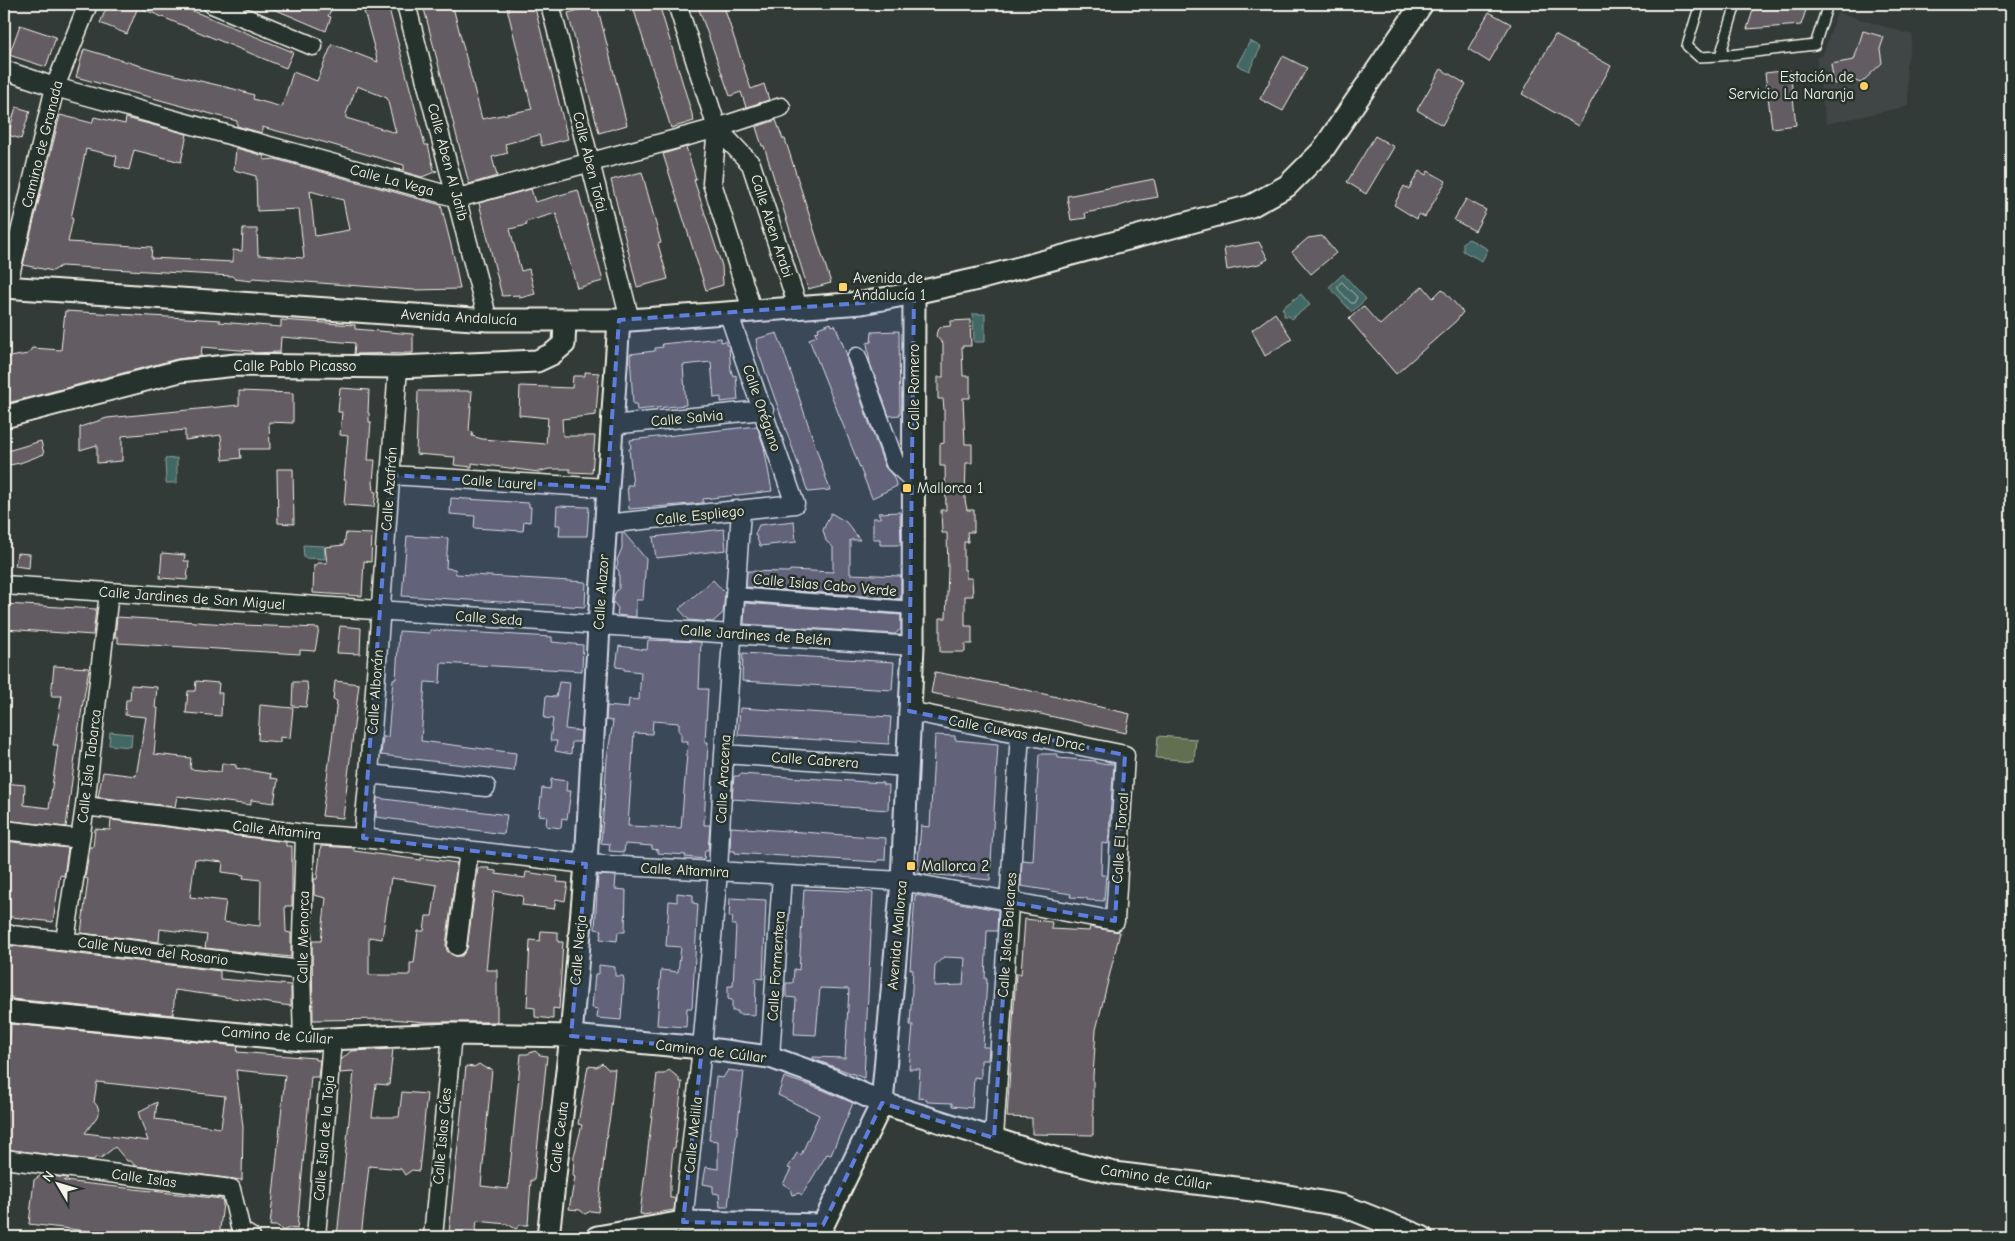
<svg xmlns="http://www.w3.org/2000/svg" width="2015" height="1241" font-family="'Comic Neue',sans-serif">
<style>
.built{fill:#414545}
.green{fill:#617051;stroke:#aab09c}
.water{fill:#436766;stroke:#8a9e9a}
.lines{fill:none;stroke-linecap:round;stroke-linejoin:round}
.shore{stroke:#adbab4;stroke-width:1}
.building{fill:#635b62;stroke:#f4f1e8;fill-rule:evenodd}
.service-casing{stroke:#f4f1e8;stroke-width:12}
.pedestrian-casing{stroke:#f4f1e8;stroke-width:16}
.minor-casing{stroke:#f4f1e8;stroke-width:21}
.tertiary-casing{stroke:#f4f1e8;stroke-width:25}
.service{stroke:#26332d;stroke-width:9}
.pedestrian{stroke:#26332d;stroke-width:12}
.minor{stroke:#26332d;stroke-width:18}
.tertiary{stroke:#26332d;stroke-width:21}
.marked{fill:#5e7fdd;fill-opacity:0.2;stroke:#5e7fdd;stroke-width:4;stroke-dasharray:10 6;stroke-linejoin:round}
.poi-dot{fill:#ffd166;stroke:#26332d;stroke-width:2}
.labels{text-anchor:middle;stroke-width:5;stroke-linejoin:round;paint-order:stroke}
.poi-label{font-size:15px;fill:#f4f1e8;stroke:#26332d;text-anchor:start}
.street-label{font-size:15px;fill:#f4f1e8;stroke:#26332d}
</style>
<rect width="100%" height="100%" fill="#323b38"/>
<filter id="ink" filterUnits="userSpaceOnUse"><feTurbulence type="fractalNoise" baseFrequency=".02" numOctaves="2"/><feDisplacementMap in="SourceGraphic" scale="10" xChannelSelector="R" yChannelSelector="G"/><feConvolveMatrix kernelMatrix="1 2 1 2 8 2 1 2 1" color-interpolation-filters="sRGB"/></filter>
<g filter="url(#ink)">
<path class="built" d="M1837 12 1913 35 1906 66 1909 106 1826 124 1816 57 1823 55Z"/>
<path class="green" d="M1158 736 1196 739 1194 761 1156 758Z"/>
<path class="water" d="M1250 41 1261 47 1249 71 1237 65Z
M1469 239 1488 249 1482 261 1463 251V242Z
M1343 274 1366 299 1352 312 1329 287Z
M1301 294 1310 305 1291 319 1289 316H1284V311L1282 308Z
M973 314H985V342H974Z
M177 458V483H166L165 459Z
M303 545 324 546 325 559 304 558Z
M110 732 132 734 131 747 109 745Z"/>
<g class="lines">
<path class="shore" d="M1342 282 1357 297 1354 303H1351L1338 289V286Z"/>
</g>
<path class="building" d="M108 4H176L293 52 286 68 138 7 127 34 100 23Z
M262 4H316L331 10 328 16 331 17 326 31Z
M524 4H534L568 139 542 146 539 135 505 144 508 153 492 157 497 176 469 184 423 5 453 7 482 119 532 109 507 8Z
M632 4H659L694 121 671 128Z
M697 4H723L751 89 764 84 769 100 746 107 741 92 730 96Z
M1755 4H1808L1801 25 1747 29Z
M388 5 425 145H428L434 170 437 171 422 177 394 169 404 170V165L309 138 308 139 262 127V133L237 126V121L76 77 84 49 158 71 234 89 254 95 253 99 282 107 293 72 317 81 332 44 378 62 364 11ZM357 86 387 98 396 133 346 118V114Z
M597 5 627 125 599 133 568 13Z
M1489 12 1511 24 1489 62 1468 49Z
M20 25 56 37 46 67 9 55Z
M1863 31 1884 37 1880 49 1882 63 1861 83 1855 81 1834 84 1831 64 1854 60Z
M1555 35 1611 66 1578 126 1522 94Z
M1283 56 1307 68 1283 111 1260 99Z
M1441 69 1466 84 1442 125 1417 110Z
M1790 70 1796 125 1772 128 1765 73Z
M16 107 30 111 21 139 8 135Z
M60 115 92 123 94 117 125 124 126 118 187 134 181 162 134 150 129 170 115 166 117 156 86 149 71 218 73 219 68 242 152 247 151 258 233 262V250L242 251 243 229H257L258 255 304 258 299 209 257 211 256 176 234 170 236 148 264 156V160L275 159 441 205 454 257 460 289 414 290 253 278 251 281 235 279 232 276 61 266 53 271 23 265ZM310 191 343 200 349 230 315 236Z
M776 120 783 139H785L831 283 808 289 764 146H762L756 127Z
M1375 136 1394 147 1366 194 1347 182Z
M686 147 696 179 694 180 722 266 723 285 706 290 663 154Z
M1419 171 1426 175 1428 171 1446 181 1425 217 1419 214 1417 219 1394 205 1404 186 1409 189Z
M642 172 661 243 658 244 668 279 637 287 611 180Z
M1154 179 1158 197 1135 201 1116 207 1085 213 1086 218 1071 220 1067 196Z
M531 189 535 202 578 190 603 281 577 288 556 213 526 222 527 225 510 229 521 271 529 269 535 294 520 298V295L502 296 479 203Z
M1466 199 1486 210 1475 231 1454 220Z
M1322 236 1336 253 1311 274 1292 252 1308 238Z
M1259 242 1268 259 1259 264 1227 270 1224 248Z
M1423 286 1433 298 1442 289 1463 312 1456 321 1396 374 1349 319 1363 306 1380 325Z
M65 311 220 320 219 322 281 327V320L355 325V329L413 334V353L354 354 355 343 281 337 280 352 252 353V351L202 347 201 356 177 359 4 404V358L28 354 32 348 61 350Z
M1275 313 1292 339 1265 356 1252 330Z
M970 320 971 346H962L963 376H970V398H963L965 444H972V463H966L965 500 967 510H974V532H967L968 542H964V570H966V578H972L973 596H965V626H972V644H965V652H940V618H946L948 570 947 533H942L941 510H946L945 466H940V444L944 443V410L943 399H938V377H943V344L936 336 937 331 941 327 950 326 951 321Z
M831 323 832 326 835 325 847 355V361L885 467 893 476 897 486 872 498 809 339 817 336 815 332 819 331 818 328Z
M899 331 900 415 889 416 870 363 867 343 871 342 872 332Z
M777 333 783 349 830 490 808 492 758 351 756 339Z
M721 338V342L726 341V345H728L729 348 731 370 733 376 736 375 738 400 721 402V397L714 398 711 362 683 365 686 405 637 410 636 404H633L630 354 655 351V348L663 347 662 344Z
M585 372 599 373 596 415 562 419 563 436H595L592 473 570 472V469H549L538 472 472 463V467L454 465 455 457 416 454 418 391H472L469 431 473 432 472 436 482 439 546 444 548 418 519 415 520 386 572 388 573 376H585Z
M340 388 369 390 368 413H369V422H371L368 460H375L373 482 374 492H376L374 507 344 505 346 480H344L348 436 340 435 342 412H338Z
M239 391 293 393V423L269 422 270 449H240L241 458 223 460 221 435 185 440V430L122 436V461L97 463V445L80 450V427L107 418 239 405Z
M757 426 764 447 772 491 703 499V503L629 509 627 485H633L629 449 631 448 630 440Z
M41 441 44 454 20 463 4 466V452Z
M277 469H293L294 524 278 523Z
M451 498 529 503V507H531L530 522 524 521 523 531 474 528 475 516 450 514Z
M557 506 589 507 587 536H559L560 525H556Z
M900 512 901 545H880V539H873V518H881L878 513Z
M831 513 846 522 860 540H850V574L901 576V599L746 587 747 571 789 572 790 570 833 572V547L826 541 823 530Z
M794 521 796 542 760 546 755 534 759 525Z
M724 529 726 550 656 558 653 537Z
M346 533 372 534 371 562 364 561 362 596 313 593 314 565H317V563H327L325 547 344 545Z
M622 533H624L646 559 643 600H636V617L617 615 618 608 613 602 615 593 619 588V571L616 568 618 564 617 560 622 548Z
M407 536 448 538 446 568 455 569 456 574 586 582 585 607 402 596Z
M17 553 30 554 29 568 15 566Z
M162 553 185 555 184 561H189L187 580 160 578Z
M713 580 725 593 723 613 713 622 689 620 679 609Z
M745 603 901 615V629L895 634 744 624Z
M4 604 96 609 93 635 4 629Z
M117 617 244 625 319 628 315 651 300 650V654L118 643V637H115Z
M340 626 361 628 360 654 337 653Z
M430 630 552 637V642L583 645 582 671 441 663 440 683 425 682 421 741 516 753 514 771 381 755 383 737H388L393 679H396L399 631 430 633Z
M648 640 701 642 699 689H708L705 742H708L704 825H710L708 850H705L704 859 685 857 686 855 658 853V850L652 849V846L625 844 624 852 609 851 610 844 601 843 607 758 613 721 606 720 607 706 628 708 629 699 639 700 641 672 624 670V668L616 667 619 646 647 650ZM653 721 679 723V732H681V741H688L681 828 628 826 634 733 652 734Z
M743 653 894 662 892 690 742 681Z
M54 666 89 668 79 726 66 827 4 820V783L25 785 24 805 49 808 58 745H53L62 696H51Z
M935 672 1014 687 1130 714 1126 733 1036 713 931 693Z
M196 681 219 683 218 693H222L221 716 186 713 188 691H195Z
M335 681 359 684 343 818 322 816 337 701 333 700Z
M293 682H307L308 694 306 707 292 706Z
M559 682 570 683 565 729 581 731 580 742H572L571 754 555 751 557 741H550L553 719 544 718 546 696 556 697Z
M131 685 157 687 155 708H158L154 754 191 758 190 769 221 772 222 763 236 765V768L271 774 270 778 278 779 274 803 251 800V805L177 796 175 807 98 797 103 772 136 776 146 717 125 715 126 700H130Z
M260 705 293 708 290 738 280 737V742L258 740Z
M740 708 891 717 889 744 738 735Z
M935 735 955 736V740L998 744 990 880 917 873 921 826 930 827Z
M1039 754H1058V758L1096 761V763L1114 764 1108 844 1102 843 1101 875H1106L1104 901 1087 900V898L1070 897 1071 894 1021 886 1022 860 1033 861Z
M740 774 883 783V785H889L888 810 732 799 734 776H739Z
M551 779 567 781 566 791H571L567 819 562 818 561 828 546 826 547 816 539 815 542 788 550 789Z
M377 798 507 815 504 834 376 817Z
M111 820 286 842V846H292V906H285L286 932 291 933V957L205 948 207 935 160 929 159 942 81 933 88 879 85 878 90 847H93L95 829 110 830ZM195 859 223 862 222 872 244 875 243 878 261 880 260 926 223 922 226 901 190 897Z
M731 827 886 838 885 860H878V862L735 853V851H730Z
M4 841 68 848 64 876 60 875 53 922 4 916Z
M321 846 354 848V851L421 860V858L457 863 446 945 447 951 455 956H462L467 948 478 868H489V870L496 871V874L525 878 526 872 558 877 557 882 568 883 565 901 556 899 554 909 522 905 523 896 494 891 486 970H497V1022H425L391 1019 313 1020 312 941H321L326 898 314 895V879H317ZM391 878 437 885 432 916H426L424 931H418L414 963H410V975H369V937L382 939Z
M598 875 616 876 615 889 626 890 625 932H618L617 941 600 939 602 930 595 929Z
M804 889 873 892 864 1078 813 1059V1057L845 1058 849 989 820 988 816 1035 794 1034 796 998 786 997V983H793L794 969 799 970Z
M677 893 693 895V903L698 904 692 1008H687L686 1027 657 1025 661 970 678 972 681 947 666 946 669 901 677 902Z
M915 895 998 910 997 931H987L985 979H987L983 1047H989L988 1060H981V1078L974 1077 972 1108 952 1106V1103L927 1102V1099L918 1098 920 1069H909L913 1025H910L913 970 910 969ZM944 957 965 958 963 985 934 986 935 965Z
M730 898 766 900 763 979 756 978 755 1015 738 1014V1011H732V1000L728 999V986H733L736 925H732L733 917H729Z
M1025 919 1052 922 1051 929 1089 931 1090 927 1120 932 1096 1030 1093 1076V1135L1032 1134V1118L1007 1117 1016 974H1021Z
M541 931 558 932V942H563L559 1009 553 1008V1019L535 1017V1008L527 1007 530 940 540 941Z
M4 945 220 971V979L291 985V1006L175 990 173 1015 12 999V997H4Z
M599 965 615 967V976H623L624 980 621 1020 597 1018 598 1009 592 1008 595 974H599Z
M11 1024 238 1046 237 1052 315 1058V1060H320L318 1077H311L297 1229 289 1228 283 1231 278 1226H270L285 1075 236 1070 243 1127 242 1180 135 1166 131 1161H127L115 1147 101 1158 97 1157 93 1160 4 1149ZM97 1082 225 1096 221 1128 155 1119 157 1102 140 1111 139 1115 148 1141 85 1133 99 1114 98 1107 94 1102Z
M393 1049 389 1085 376 1084 372 1117H399L402 1092 427 1094 419 1171 412 1170 405 1175 401 1169 369 1166 361 1237H337L354 1072 340 1073 341 1060 351 1051Z
M535 1051 540 1055 547 1056 534 1180H531L528 1225H520L516 1229 507 1224 477 1221 475 1234H470L462 1237 456 1233H449L466 1066 474 1067 479 1064 485 1068 492 1069 481 1186 508 1189 521 1054H527Z
M602 1063 608 1069H615L610 1116 606 1140 598 1212 591 1211 585 1214 580 1210 569 1209 575 1177 573 1176 574 1156 582 1125 578 1124 588 1066 597 1067Z
M669 1070 679 1078V1082H682L675 1148H673L670 1182V1198H675L674 1210 643 1215V1214H640L657 1074H664Z
M728 1070 744 1072 728 1207H720L719 1194 713 1193V1186L703 1184 706 1167 718 1169V1141L709 1140 716 1077 723 1078Z
M784 1077 823 1090 853 1103 831 1155 827 1154 802 1195 799 1193 792 1195 790 1188 783 1184 791 1169 788 1168 797 1153 801 1155 819 1115 778 1095Z
M41 1175 68 1178 64 1181 222 1199 223 1203 219 1237H137L29 1224 34 1180Z"/>
<g class="lines">
<g class="service-casing">
<path id="service" d="M1700 4 1687 46 1699 57 1720 56 1815 45 1828 4
M1720 56 1736 4"/>
</g>
<g class="pedestrian-casing">
<path id="pedestrian" d="M735 594 913 608"/>
</g>
<g class="minor-casing">
<path id="minor" d="M212 4 313 46
M406 4 488 320
M550 4 630 320
M677 4 717 128 712 183 752 310
M4 70 55 87 458 198 717 128 781 107
M717 128 751 164 798 307
M7 287 55 87 88 4
M857 357 895 463 914 481
M611 425 764 410
M390 475 607 488
M605 524 795 504 728 312
M4 585 913 646
M724 754 907 767
M369 774 486 787
M85 806 305 834 363 838 586 864 902 881 1115 921 1125 755 909 711
M4 830 80 839
M363 838 369 774 398 367
M4 934 301 970
M65 940 85 806 109 592
M457 946 469 850
M303 1040 301 970 305 834
M770 1057 782 875
M994 1138 1020 733
M4 1159 231 1189 241 1231 251 1237
M683 1222 702 1048 718 872 724 754 741 511
M316 1237 332 1039
M433 1237 452 1034"/>
</g>
<g class="tertiary-casing">
<path id="tertiary" d="M4 287 488 320H630L862 303 914 293 978 279 1251 206 1287 186 1322 151 1422 4
M4 417 180 371 236 365 398 367 537 361 552 354 564 344 565 320
M4 1011 303 1040 452 1034 571 1036 702 1048 770 1057 828 1078 882 1103 1057 1159 1114 1173 1260 1191 1344 1206 1422 1237
M548 1237 571 1036 586 864 599 626 619 320
M597 1237 683 1222 823 1225 882 1103 902 881 913 646 914 293"/>
</g>
<use href="#service" class="service"/>
<use href="#pedestrian" class="pedestrian"/>
<use href="#minor" class="minor"/>
<use href="#tertiary" class="tertiary"/>
</g>
</g>
<path class="marked" d="M914 293 909 711 1125 755 1115 921 1009 902 994 1138 882 1103 823 1225 683 1222 702 1048 571 1036 586 864 363 838 390 475 607 488 619 320 862 303Z"/>
<g class="poi-dot">
<circle cx="1864" cy="86" r="5"/>
<rect x="838" y="282" width="10" height="10" rx="2.5"/>
<rect x="902" y="483" width="10" height="10" rx="2.5"/>
<rect x="906" y="861" width="10" height="10" rx="2.5"/>
</g>
<g class="labels">
<g class="poi-label">
<text x="1854" y="82" text-anchor="end">Estación de<tspan x="1854" dy="17">Servicio La Naranja</tspan></text>
<text x="853" y="283">Avenida de<tspan x="853" dy="17">Andalucía 1</tspan></text>
<text x="917" y="493">Mallorca 1</text>
<text x="921" y="871">Mallorca 2</text>
</g>
<g class="street-label">
<text transform="translate(42 144) rotate(-76)" y="5">Camino de Granada</text>
<text transform="translate(448 162) rotate(75)" y="5">Calle Aben Al Jatib</text>
<text transform="translate(590 162) rotate(76)" y="5">Calle Aben Tofai</text>
<text transform="translate(392 180) rotate(15)" y="5">Calle La Vega</text>
<text transform="translate(772 226) rotate(72)" y="5">Calle Aben Arabi</text>
<text transform="translate(459 317) rotate(3)" y="5">Avenida Andalucía</text>
<text x="295" y="371">Calle Pablo Picasso</text>
<text transform="translate(914 387) rotate(-90)" y="5">Calle Romero</text>
<text transform="translate(762 408) rotate(71)" y="5">Calle Orégano</text>
<text transform="translate(687 418) rotate(-5)" y="5">Calle Salvia</text>
<text transform="translate(499 482) rotate(4)" y="5">Calle Laurel</text>
<text transform="translate(389 489) rotate(-86)" y="5">Calle Azafrán</text>
<text transform="translate(700 515) rotate(-6)" y="5">Calle Espliego</text>
<text transform="translate(825 585) rotate(5)" y="5">Calle Islas Cabo Verde</text>
<text transform="translate(601 592) rotate(-86)" y="5">Calle Alazor</text>
<text transform="translate(192 598) rotate(4)" y="5">Calle Jardines de San Miguel</text>
<text transform="translate(489 618) rotate(4)" y="5">Calle Seda</text>
<text transform="translate(756 635) rotate(4)" y="5">Calle Jardines de Belén</text>
<text transform="translate(375 692) rotate(-86)" y="5">Calle Alborán</text>
<text transform="translate(1017 733) rotate(11)" y="5">Calle Cuevas del Drac</text>
<text transform="translate(815 760) rotate(4)" y="5">Calle Cabrera</text>
<text transform="translate(89 766) rotate(-83)" y="5">Calle Isla Tabarca</text>
<text transform="translate(723 779) rotate(-87)" y="5">Calle Aracena</text>
<text transform="translate(277 830) rotate(6)" y="5">Calle Altamira</text>
<text transform="translate(1120 838) rotate(-86)" y="5">Calle El Torcal</text>
<text transform="translate(685 870) rotate(3)" y="5">Calle Altamira</text>
<text transform="translate(897 935) rotate(-85)" y="5">Avenida Mallorca</text>
<text transform="translate(1007 935) rotate(-86)" y="5">Calle Islas Baleares</text>
<text transform="translate(303 937) rotate(-89)" y="5">Calle Menorca</text>
<text transform="translate(578 950) rotate(-85)" y="5">Calle Nerja</text>
<text transform="translate(153 951) rotate(7)" y="5">Calle Nueva del Rosario</text>
<text transform="translate(776 966) rotate(-86)" y="5">Calle Formentera</text>
<text transform="translate(277 1035) rotate(4)" y="5">Camino de Cúllar</text>
<text transform="translate(711 1051) rotate(7)" y="5">Camino de Cúllar</text>
<text transform="translate(693 1135) rotate(-84)" y="5">Calle Melilla</text>
<text transform="translate(442 1136) rotate(-85)" y="5">Calle Islas Cíes</text>
<text transform="translate(559 1137) rotate(-83)" y="5">Calle Ceuta</text>
<text transform="translate(324 1138) rotate(-85)" y="5">Calle Isla de la Toja</text>
<text transform="translate(1156 1177) rotate(8)" y="5">Camino de Cúllar</text>
<text transform="translate(144 1178) rotate(8)" y="5">Calle Islas</text>
</g>
</g>
<rect width="2015" height="1241" fill="none" stroke="#26332d" stroke-width="20"/>
<rect x="10" y="10" width="1995" height="1221" fill="none" stroke="#f4f1e8" stroke-width="2" filter="url(#ink)"/>
<g transform="translate(58 1184) rotate(308)" stroke="#26332d" stroke-width="4" paint-order="stroke">
<path d="M0-4L9 19L0 12L-9 19Z" fill="#f4f1e8"/>
<text y="-8" font-size="14" font-weight="bold" text-anchor="middle" fill="#f4f1e8">N</text>
</g>
</svg>
